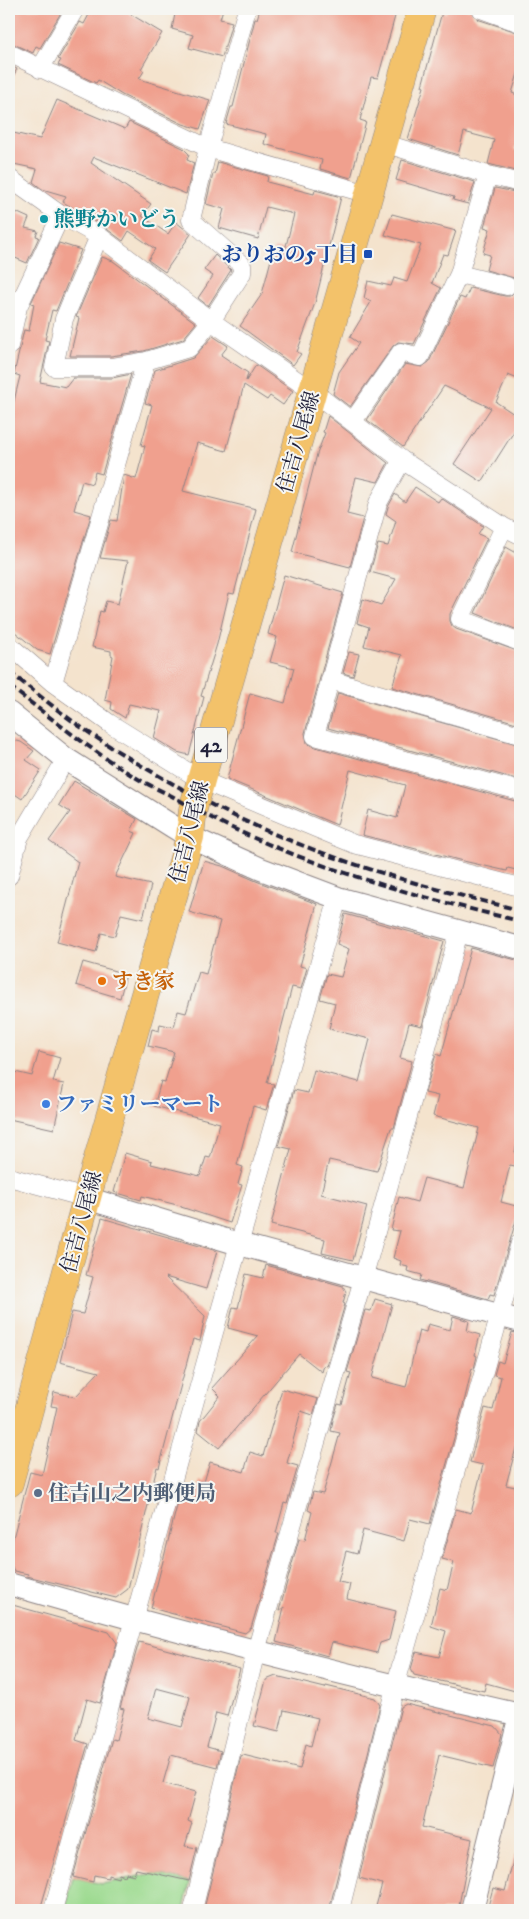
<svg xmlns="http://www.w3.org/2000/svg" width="529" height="1919" font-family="'IM FELL DW Pica','Noto Serif JP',serif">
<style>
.green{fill:#9cda8f;stroke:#5f7e65}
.building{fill:#f0a08e;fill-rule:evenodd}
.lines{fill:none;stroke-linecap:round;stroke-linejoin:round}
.minor-casing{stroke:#8b8284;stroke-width:19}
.tertiary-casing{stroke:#8b8284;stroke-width:24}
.primary-casing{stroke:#8b8284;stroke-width:29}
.minor{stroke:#fff;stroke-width:18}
.tertiary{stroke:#fff;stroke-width:22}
.primary{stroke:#f3c26a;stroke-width:28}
.rail{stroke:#22223b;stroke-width:4;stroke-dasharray:8 4;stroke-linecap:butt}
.culture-dot{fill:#0f9aa8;stroke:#f6f6f2;stroke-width:2}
.transit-dot{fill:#1a4fb4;stroke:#f6f6f2;stroke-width:2}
.food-dot{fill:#e8710a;stroke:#f6f6f2;stroke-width:2}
.shop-dot{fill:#3f7fe0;stroke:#f6f6f2;stroke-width:2}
.service-dot{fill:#5c6f8a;stroke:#f6f6f2;stroke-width:2}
.labels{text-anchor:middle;stroke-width:4;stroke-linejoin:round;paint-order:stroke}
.shield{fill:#f6f6f2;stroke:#626272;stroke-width:1}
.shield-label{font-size:20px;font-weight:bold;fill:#22223b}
.culture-label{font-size:21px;font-weight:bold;fill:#0d838f;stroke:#f6f6f2;text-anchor:start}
.transit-label{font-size:21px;font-weight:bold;fill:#164399;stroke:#f6f6f2;text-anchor:end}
.street-label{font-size:21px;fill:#22223b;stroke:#f6f6f2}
.food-label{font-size:21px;font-weight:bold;fill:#c56008;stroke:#f6f6f2;text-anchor:start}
.shop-label{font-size:21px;font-weight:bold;fill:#366cbe;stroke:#f6f6f2;text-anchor:start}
.service-label{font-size:21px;font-weight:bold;fill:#4e5e75;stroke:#f6f6f2;text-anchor:start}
</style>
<rect width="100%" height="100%" fill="#f6f6f2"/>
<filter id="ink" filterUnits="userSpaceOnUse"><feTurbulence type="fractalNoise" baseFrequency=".02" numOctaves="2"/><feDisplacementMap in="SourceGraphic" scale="10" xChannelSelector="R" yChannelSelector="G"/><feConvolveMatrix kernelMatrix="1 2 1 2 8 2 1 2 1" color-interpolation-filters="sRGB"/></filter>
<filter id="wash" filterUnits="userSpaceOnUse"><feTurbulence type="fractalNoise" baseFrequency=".0096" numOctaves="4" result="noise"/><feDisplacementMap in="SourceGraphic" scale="20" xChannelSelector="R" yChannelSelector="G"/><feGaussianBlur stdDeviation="1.12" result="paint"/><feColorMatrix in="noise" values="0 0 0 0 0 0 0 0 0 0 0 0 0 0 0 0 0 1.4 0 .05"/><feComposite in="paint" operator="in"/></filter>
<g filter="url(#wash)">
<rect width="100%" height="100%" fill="#f4e3cd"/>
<path class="green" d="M154 1873 190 1882 184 1910H65L73 1877 102 1884Z"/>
<g id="blocks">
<path class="building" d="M9 9H59L62 11 40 48 36 46 33 53 9 42Z
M92 9H122L162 33 141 69 144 71 139 79 210 100 200 129 183 124 122 95 98 80 96 83 58 65 61 60 58 59 80 22 84 24Z
M176 9H223L220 19 232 22 222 57 189 48 193 35 172 29Z
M260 9H397L378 78 371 77 360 120 366 122 351 178 320 169 322 160 264 144 266 134 226 124 231 107H233L255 19H257Z
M447 9H471L473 15 477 19 520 33V67L512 93 520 96V130L514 150 520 151V172L488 164 494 140 464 132 458 155 408 139 424 87 422 86 442 12 446 13Z
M9 65 17 69 9 84Z
M57 100 125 129 129 122 183 148 189 154 187 160 194 163 186 194 94 157 91 163 151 204 142 216 168 234 176 222 191 234 165 272 148 260 155 249 129 231 123 241 104 227 63 202 66 196 42 189 33 182 37 169 9 163V132L40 139Z
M402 160 475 182 468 204 453 200 454 197 396 180Z
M218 162 268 176 267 182 314 194 315 190 341 197 315 303 297 352 301 354 293 365 240 326 262 294 274 248 285 250 294 214 266 207 258 239 219 228 224 209 206 204 213 174H215Z
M495 188 520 193V380L508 375 496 402 520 418V422L482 482 454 464 491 408 444 386 403 447 367 420 405 364 422 367 429 362 460 297 465 299 470 288 505 296H510L517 289V283L514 278 486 270 490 255 483 253 490 229 484 227Z
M9 209 29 218 25 228 38 231 36 236 39 237 27 263 13 257 9 267Z
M392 214 456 231 448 255 443 254 432 283 441 288 414 344 398 342 393 346 350 407 333 394 339 372 359 343 350 337 371 302 364 298 368 281 391 286 394 278 407 282 421 245 385 235Z
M59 243 81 250 56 311 52 310 45 340 49 341 40 382 66 387 73 378H112L131 374 102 474 95 472 92 484 82 481 74 510 91 515 50 654 37 650 9 627V422L20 376 14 374 24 330 29 331 34 304 31 303Z
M215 255 231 270 208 306 198 298 213 276 204 270Z
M102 257 113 261 196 323 183 339 144 351 111 356H70L79 318 76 317Z
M213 336 228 346 221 355 248 373 246 381 256 365 293 391 283 405 270 396 267 400 244 385 226 451 197 443 183 491 256 509 234 594 229 593 217 644 201 696 204 697 189 755 177 752 154 738 161 711 129 704 125 718 111 709 112 702 105 700 113 656 111 655V651L92 647 100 611 103 612 106 601 118 604 128 561 100 558 111 520 117 521 124 475 136 479 145 446 141 445 152 405 145 403 155 370 193 358Z
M328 416 388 463 378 482 356 477 347 514 363 518 350 567 292 552 317 454 325 433 323 432Z
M415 487 438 502 441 498 483 526 478 534 487 538 450 614V621L452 626 456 629 520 652V724L392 687 402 655 364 646 369 627 357 623 363 599 381 605 396 579 370 572 378 544 388 546 396 521 386 514 388 507 395 494 405 502Z
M506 547 520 555V631L475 613Z
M284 575 343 593 305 733 307 743 312 746 515 801 520 811V828L517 842 520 843V871L508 868 507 871 459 860 362 835 368 810 397 818 405 785 350 770 337 825 227 779 250 693 285 703 294 668 270 662 277 637 268 634Z
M349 652 359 654 353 676 343 673Z
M338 693 520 745V780L328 728Z
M9 739 21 742 34 751 26 760 41 770 22 799 9 790Z
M74 781 137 819 131 831 136 833 115 877 151 885 143 919 121 914 115 936 101 933 96 952 57 942 78 862 49 841 70 812 59 805Z
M204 861 222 866 256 881 317 904 300 966 307 968 301 989 292 987 267 1083 274 1084 266 1110 253 1106 237 1165 243 1167 238 1184 242 1185 230 1223 181 1207V1206L142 1196 141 1200 114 1192 125 1153 152 1161 151 1164 200 1176 206 1157 210 1158 220 1123 154 1106 161 1081 165 1082 174 1052 148 1046 152 1029 159 1031 160 1024 174 1027 178 1011 186 1013 199 972 206 974 220 921 189 912Z
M345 914 444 941 422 1026 409 1023 400 1058 412 1061 394 1128H391L377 1171 329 1160 321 1194 367 1206 353 1260 322 1253 325 1239 271 1225 291 1149 278 1146 294 1090 308 1093 314 1070 359 1082 368 1047 370 1039 329 1029 335 1003 320 999 327 974 341 977 349 949 337 944Z
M471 948 520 961V1131L515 1152 520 1156V1167L510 1165 501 1202 520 1207 494 1295 490 1294 488 1299 420 1280 422 1275 407 1271 408 1267 400 1265 401 1261 393 1258 400 1231 391 1230 399 1197 417 1202 424 1178 464 1188 479 1128 433 1116 438 1096 425 1093 436 1054 441 1056Z
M83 962 126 974 120 998 76 985Z
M39 1052 60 1058 53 1082 64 1084 54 1129 9 1119V1096L15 1072 32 1076Z
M102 1218 217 1251 206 1289 165 1277 205 1316 200 1341 193 1339 159 1468 157 1467 128 1589 116 1598 27 1576 28 1574 14 1571 9 1561V1542H12L30 1472 42 1475 57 1407 51 1406 54 1392 75 1397 99 1372 60 1362 72 1312 83 1314 93 1277 86 1275Z
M266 1265 343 1286 346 1292 343 1303 345 1304 327 1366 324 1365 322 1372 299 1354 219 1448 198 1431 200 1421 220 1396 212 1388 258 1336 228 1328 233 1307 238 1308 246 1274 263 1278Z
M375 1299 392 1304 372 1378 406 1387 419 1330 426 1332 428 1324 450 1330 453 1316 469 1321 467 1331 480 1335 475 1355 477 1356 474 1369 472 1368 464 1402 430 1524 410 1519 404 1541 363 1530 357 1554 346 1551 338 1582 350 1584 347 1599 396 1611 389 1640 380 1643 377 1653 332 1642 328 1656 276 1642 284 1607 279 1611 299 1539 305 1540 312 1512 308 1510 313 1492 323 1494 340 1433 331 1431 333 1420 338 1404 342 1405 351 1373 347 1372 365 1310 371 1311Z
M512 1332 520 1334V1448H516L506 1485 520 1488V1669L515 1691 486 1683 484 1691 414 1675 411 1669 416 1652 439 1657 446 1631 431 1626 440 1588 447 1590 454 1562 442 1559 456 1509 471 1513 483 1465 470 1462 485 1408 493 1410 501 1377 494 1375 498 1361 503 1363Z
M282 1389 318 1399 313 1415 301 1411 287 1463 298 1466 287 1504 284 1503 276 1533H279L251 1628 245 1633 151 1608 179 1498 195 1501 200 1481 204 1482 210 1462 244 1472 250 1452 263 1456Z
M9 1604 109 1632 117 1643 100 1703 87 1699 76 1740 88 1744 40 1910H9Z
M139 1642 240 1669 227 1716 216 1713 207 1747 221 1751 217 1767 171 1755 163 1783 196 1792 188 1821 192 1823 185 1846 197 1848 189 1881 136 1869 134 1875 126 1873 125 1876 119 1874 118 1878 108 1875V1878L94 1875 93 1882 73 1877 112 1739 116 1740 124 1709 120 1708ZM156 1688 190 1697 182 1727 148 1718Z
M276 1676 325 1688 326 1686 375 1698 380 1705 329 1910H211L204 1909 241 1756 243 1755 300 1769 306 1744 311 1746 318 1718 284 1710 279 1732 254 1726 266 1680Z
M406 1704 495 1726 502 1734 493 1768 439 1755 422 1827 472 1839 458 1910H375L382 1884 359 1878 401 1707Z
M515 1854H520V1910H487L493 1888 505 1891Z"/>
</g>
</g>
<g filter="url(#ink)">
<use href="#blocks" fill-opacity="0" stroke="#8b8284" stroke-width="1"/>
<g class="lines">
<g class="minor-casing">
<path id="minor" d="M247 9 208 148 191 220 242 265V273L211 321 189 348 146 361 53 683 109 723 201 780 354 844 520 887
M481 9 520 23
M9 53 208 148 368 194
M40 69 75 9
M383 143 488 175 520 183
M9 178 61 215 99 236 211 321 312 391 402 460 504 527 520 535
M99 236 64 319 54 367H112L146 361
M459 274 507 286
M9 346 18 307 61 215
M353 421 401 352 420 357 459 274 488 175
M402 460 378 503 315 736 520 791
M504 527 460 619 520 642
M9 645 53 683
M330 680 520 735
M9 876 19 838 66 759
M9 1177 86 1198
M53 1910 218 1318 338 898
M193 1910 256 1651 363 1279 459 932
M340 1910 395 1687 520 1243"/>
</g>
<g class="tertiary-casing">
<path id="tertiary" d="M9 713 66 759 172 826 190 837 261 869 338 898 520 948
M86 1198 239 1244 520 1321
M9 1584C178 1633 348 1676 520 1715
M472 1910 520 1715"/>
</g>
<g class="primary-casing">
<path id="primary" d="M9 1483 92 1179 190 837 193 809 201 780 422 9"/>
</g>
<use href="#minor" class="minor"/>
<use href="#tertiary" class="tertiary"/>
<use href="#primary" class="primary"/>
<path class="rail" d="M9 672C32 689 54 708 78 725 115 751 155 774 195 796 296 851 409 884 520 910
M9 686C50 717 90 750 135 777 145 783 157 789 168 794 190 806 210 818 232 828 323 871 422 898 520 921"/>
</g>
</g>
<circle class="culture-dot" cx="44" cy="219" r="5"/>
<rect class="transit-dot" x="363" y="249" width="10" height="10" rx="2.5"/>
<circle class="food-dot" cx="102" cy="981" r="5"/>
<circle class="shop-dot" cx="46" cy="1104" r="5"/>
<circle class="service-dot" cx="38" cy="1493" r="5"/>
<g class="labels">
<rect class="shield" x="195" y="727.5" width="32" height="35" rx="4"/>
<g class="shield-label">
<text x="211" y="752">42</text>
</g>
<g class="culture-label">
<text x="54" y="226">熊野かいどう</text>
</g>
<g class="transit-label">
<text x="358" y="261">おりおの5丁目</text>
</g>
<g class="street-label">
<text transform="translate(298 442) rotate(-74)" y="7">住吉八尾線</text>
<text transform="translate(189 832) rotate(-76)" y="7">住吉八尾線</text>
<text transform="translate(81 1222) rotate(-75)" y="7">住吉八尾線</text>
</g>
<g class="food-label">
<text x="112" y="988">すき家</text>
</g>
<g class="shop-label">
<text x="56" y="1111">ファミリーマート</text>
</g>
<g class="service-label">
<text x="48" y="1500">住吉山之内郵便局</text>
</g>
</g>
<rect width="529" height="1919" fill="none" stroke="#f6f6f2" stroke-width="30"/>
</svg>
